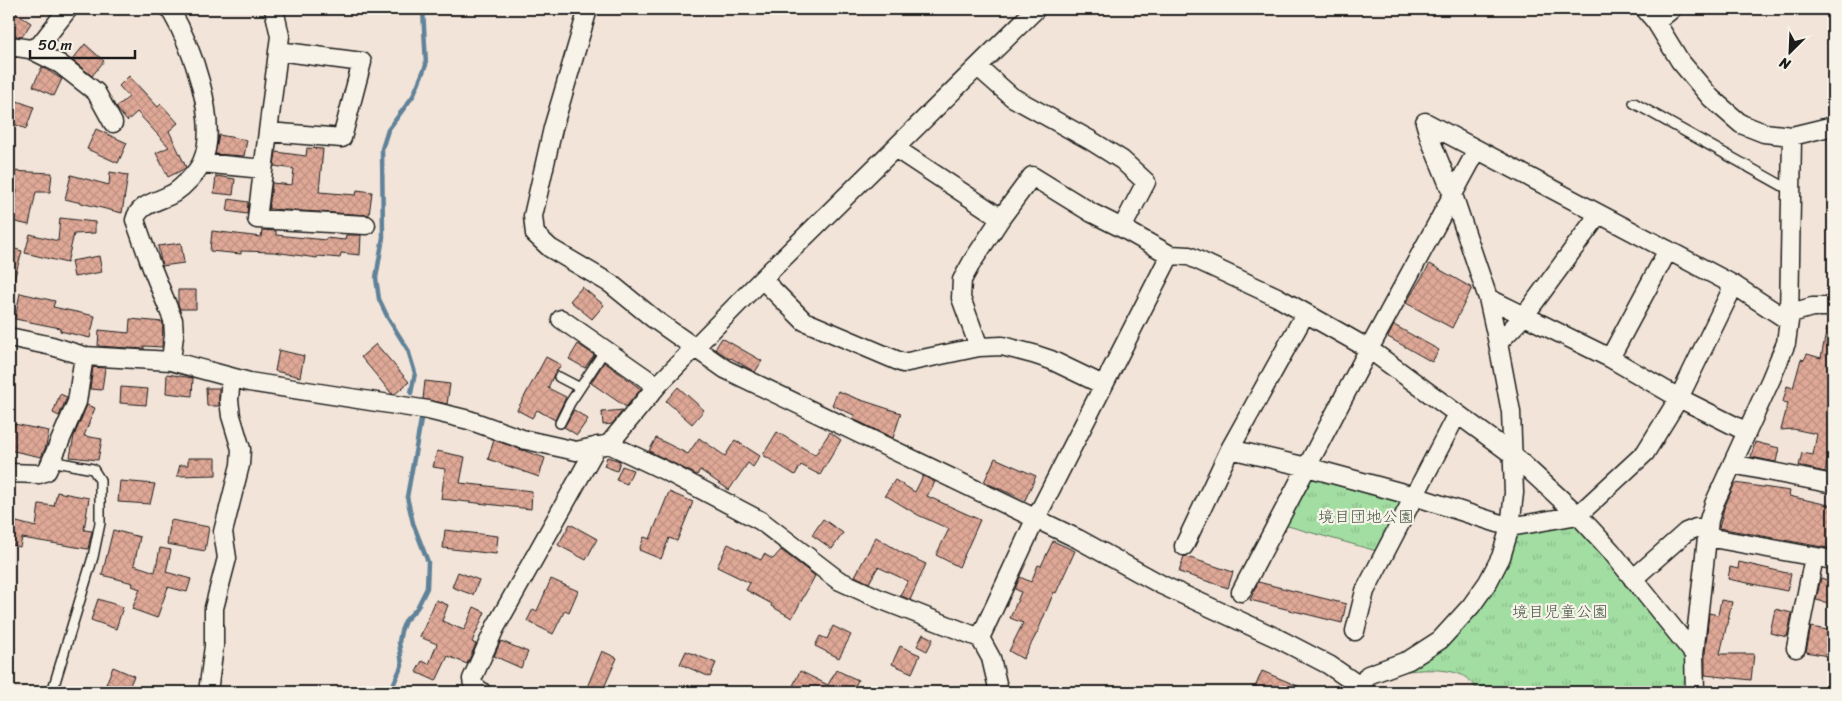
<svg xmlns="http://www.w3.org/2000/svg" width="1842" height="701" font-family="Sriracha,'Klee One',sans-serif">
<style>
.park{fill:url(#park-tufts);stroke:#5f7c5f}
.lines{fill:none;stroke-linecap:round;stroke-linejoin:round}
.stream{stroke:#608299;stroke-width:4.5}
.building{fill:url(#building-cross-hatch);stroke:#1c1c1c}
.service-casing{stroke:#1c1c1c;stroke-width:12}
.minor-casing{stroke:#1c1c1c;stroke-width:21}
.service{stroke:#f7f3e8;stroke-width:9}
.minor{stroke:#f7f3e8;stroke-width:18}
.labels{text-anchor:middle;stroke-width:4.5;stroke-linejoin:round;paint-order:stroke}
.park-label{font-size:16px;fill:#445644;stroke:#f7f3e8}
</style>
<defs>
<pattern id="park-tufts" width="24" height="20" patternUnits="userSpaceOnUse" patternTransform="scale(1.25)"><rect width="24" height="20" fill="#a2dda2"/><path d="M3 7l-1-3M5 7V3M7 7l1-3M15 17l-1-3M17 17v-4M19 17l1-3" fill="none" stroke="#8bbd8b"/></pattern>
<pattern id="building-cross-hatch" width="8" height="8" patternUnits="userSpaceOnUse" patternTransform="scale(1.25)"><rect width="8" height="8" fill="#dfa897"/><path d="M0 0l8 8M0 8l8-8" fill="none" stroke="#bf9082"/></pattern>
</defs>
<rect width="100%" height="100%" fill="#f2e4d8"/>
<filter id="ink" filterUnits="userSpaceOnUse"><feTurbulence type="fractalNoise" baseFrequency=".02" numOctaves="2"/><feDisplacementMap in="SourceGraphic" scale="10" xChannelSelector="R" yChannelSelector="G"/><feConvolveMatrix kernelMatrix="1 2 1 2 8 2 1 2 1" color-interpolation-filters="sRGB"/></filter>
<g filter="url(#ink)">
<path class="park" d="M1307 467 1414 496 1384 553 1277 523Z
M1578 515 1694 654 1695 688 1477 689C1473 685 1468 678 1462 675 1447 668 1419 669 1402 672L1399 664 1471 606 1510 527Z"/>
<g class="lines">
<path class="stream" d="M411 393 415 373 408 350 388 318 379 299 376 278 383 237 382 149 388 130 413 96 426 65 423 9
M390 692 402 665 399 642 401 631 405 621 417 608 427 588 428 562 413 523 407 497 421 420"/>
</g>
<path class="building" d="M9 9 31 23 22 37 17 36 9 31Z
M85 44 104 61 92 76 72 60Z
M42 67 62 79 54 96 33 86Z
M129 76 158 107 161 104 178 123 169 131 186 167 184 169 168 177 156 153 169 147 137 112 127 121 118 110 116 107 129 97 119 86Z
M17 101 34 107 26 129 9 122V107L14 109Z
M96 129 127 143 118 163 87 149Z
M219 135 247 140 244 156 215 154Z
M307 148 323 149 319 192 356 195 357 190 372 192 369 215 269 209 272 183 292 185 294 169 274 166 276 152 306 156Z
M10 171 52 173 50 192H36L29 225 11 221 17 190H9Z
M110 172 128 175 122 213 65 199 71 175 109 185Z
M216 176 235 179 233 195 214 193Z
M229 199 248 202 247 214 227 211Z
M60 218 95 222V233L74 234 67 263 25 253 30 234 58 241Z
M262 230 276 231V235L326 240V238L345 240 346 235H361L360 255 341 253 340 258 318 256 317 258 274 252 241 251V254L210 251 212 231 261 237Z
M181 243 184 263 162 266 158 246Z
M9 247 22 251 12 287 9 286Z
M99 256 102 272 74 277 71 261Z
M1430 264 1472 288 1452 328 1406 303Z
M582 287 604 305 592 319 570 301Z
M178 290H196V309H180L178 304Z
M20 293 55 301 53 307 95 316 90 338 60 331V328L15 319Z
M130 319 163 322 162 347 144 346V349L98 346 99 330 129 333Z
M1828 322 1833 323V446L1831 445 1825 472 1799 466 1802 453 1813 455 1817 434 1793 429 1781 430 1788 403 1783 402 1787 386 1793 388 1801 359 1804 360 1807 354 1821 358Z
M1394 325 1439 350 1432 362 1388 337Z
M722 338 762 361 755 372 731 358 730 359 715 349Z
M376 344 409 382 395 394H392L361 357Z
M578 344 594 355 585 368 569 359Z
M279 350 304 356 300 377 275 371Z
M546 357 561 365 554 374 548 388 566 397 555 420 537 410 532 418 517 410Z
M604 362 641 389 626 407 591 383Z
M93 367 105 368 102 390 90 389Z
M167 374 193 378 192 396 166 393Z
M425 381 450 384 447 404 423 399Z
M121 387 148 389 146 405 120 403Z
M678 387 704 410 692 424 666 401Z
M206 388H219V406H207Z
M838 391 858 399 901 413 893 438 853 419 854 415 832 405Z
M60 394 67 397 59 416 53 413Z
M87 405 95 408 84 436 102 439 98 460 70 457 74 436Z
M574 410 588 419 577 435 564 427Z
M623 410 612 424 603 425 602 412Z
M9 423 49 431 46 446 41 457 9 450Z
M777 432 815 455 830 432 841 440 820 475 801 465 795 475 763 455Z
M656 438 688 454 699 438 725 456 735 440 760 456 753 467 748 463 729 490 700 470 697 475 649 451Z
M494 440 545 458 539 477 488 459Z
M1755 442 1779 448 1776 462 1751 457Z
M437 451 465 457 460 483 532 491 531 509 441 499 445 469 433 467Z
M607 457 620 461 617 471 604 466Z
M188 458H216V475L177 476 180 465H188Z
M995 458 1036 476 1025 500 984 482Z
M622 466 633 470 627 484 616 480Z
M923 476 935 482 927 496 980 520 959 567 936 555 949 529 918 515 885 495 895 480 915 492Z
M120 481 155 484 150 504 118 502Z
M1735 483 1790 491 1789 496 1833 506V549L1719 528 1724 508Z
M57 492 89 498 84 530 92 531 88 549 22 538 20 547 9 544V520L36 527 39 504 54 506Z
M669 492 693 502 677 541 669 538 661 559 639 550 644 537 650 539Z
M823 519 843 533 832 549 812 535Z
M171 520 209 527 205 551 167 544Z
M570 524 597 539 586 560 558 545Z
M113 530 140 537 134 565 155 572 160 548 171 550 166 572 191 579 187 592 168 587 157 618 132 609 140 589 132 586 133 583 102 575Z
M445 530 498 536 496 554 443 548Z
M876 537 902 553 926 564 910 600 900 595 908 581 878 567 869 583 855 576Z
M1053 541 1075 551 1056 593 1054 592 1037 633 1023 659 1009 651 1023 623 1010 618 1021 592 1015 589 1020 577 1031 582 1038 565 1041 566Z
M728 544 761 560 764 554 773 559 781 550 815 576 792 618 771 606 772 604 746 590 750 583 717 567Z
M1184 556 1233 572 1228 588 1179 572Z
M1739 562 1791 574 1787 591 1728 579 1730 567 1738 569Z
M458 572 479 580 473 595 452 587Z
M1821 578 1833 582V604L1816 600Z
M551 579 578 591 569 612 565 610 553 634 527 621 533 609 537 611Z
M1258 582 1346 604 1342 623 1250 600Z
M98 599 123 607 116 629 91 620Z
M436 600 448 605 442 621 464 630 474 607 485 612 472 642 476 644 467 664 448 656 436 681 416 672 422 661 429 664 437 644 420 637Z
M1721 600 1732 602 1720 654H1754L1751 680 1705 675V654L1709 613 1718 615Z
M1775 609 1792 613 1787 637 1770 633Z
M833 626 851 635 839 658 815 646 820 636 827 639Z
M1811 627 1833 631V657L1806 652Z
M923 634 933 639 927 651 917 646Z
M501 641 528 652 521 668 494 656Z
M900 646 920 655 912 673 892 664Z
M602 651 617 658 602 692H585Z
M686 651 716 663 710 677 680 664Z
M113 667 134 676 127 692 106 684Z
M836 670 858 680 852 692H790L800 671 828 685Z
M1262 671 1312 692H1253Z"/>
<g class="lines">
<g class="service-casing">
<path id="service" d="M1634 103 1790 190
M559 377 580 388
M560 423 570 403 605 350
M51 461 93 469 100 480V523L93 557 52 692"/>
</g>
<g class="minor-casing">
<path id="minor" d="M170 9C191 45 220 122 202 162 197 173 184 186 174 193 161 201 139 203 135 220L152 268 173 320 174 335 171 361
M274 9 280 36 257 219 366 225
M588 9 553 128 533 216 535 234 550 248 611 284 654 319 725 369 1078 539 1162 585 1277 638 1329 665 1361 687
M1645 9 1656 22 1680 61 1711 98 1741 124 1764 133 1792 136 1833 126
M1656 22 1672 9
M9 49 10 46 30 49 39 46 68 9
M30 49 60 64 96 92 113 123
M978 67 1012 97 1090 140 1122 160 1146 182 1122 228 1170 255 1189 256 1277 297 1369 349 1512 454 1578 515 1611 551 1694 654
M268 132 342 138 362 62 278 51
M895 148 1001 218
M202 163 263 169
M762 279 804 321 903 363 979 347 1002 346 1033 354 1051 360 1103 385
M1734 285 1679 398 1747 432
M1788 314 1812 307H1833
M561 319 657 386
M9 337 52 346 84 356 171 361 249 382 428 410 469 420 522 439 576 451 609 444 668 472 761 521 838 580 882 600 980 638 991 658 999 692
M1498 343 1525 315 1599 214
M979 347 961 298 962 280 972 262 1001 218 1032 176 1092 213 1122 228
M1610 358 1668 250
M609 444 657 386 762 279 1036 9
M1230 449 1305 314
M1732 464 1833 484
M9 473 39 474 47 471 77 402 84 356
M1707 537 1833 560
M1184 546 1230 449 1307 467 1414 496 1510 527 1578 515 1645 453 1679 398 1610 358 1488 298
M1633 579 1686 532 1696 528 1708 529
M1241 592 1369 349 1477 150
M1355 631 1365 591 1457 414
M980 638 1035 520 1170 255
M1796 648 1814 557
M208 692 214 646V608L227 558 223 532 240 465 241 449 231 416 229 400 231 377
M482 692 473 685 472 679 495 628 597 446
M1358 692 1368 675 1409 660 1440 640 1471 606 1488 582 1501 557 1510 527 1514 493 1511 412 1498 343 1488 298 1453 195 1430 139 1425 122 1734 285 1789 321
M1695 692 1694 654 1709 520 1714 504 1771 379 1786 343 1789 321 1792 136"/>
</g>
<use href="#service" class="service"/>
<use href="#minor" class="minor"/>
</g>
</g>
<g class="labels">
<g class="park-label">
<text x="1366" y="522">境目団地公園</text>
<text x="1560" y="617">境目児童公園</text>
</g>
</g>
<rect width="1842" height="701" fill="none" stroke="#f7f3e8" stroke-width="30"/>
<rect x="15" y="15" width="1812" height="671" fill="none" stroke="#1c1c1c" stroke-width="2" filter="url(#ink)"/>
<g transform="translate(1790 52) rotate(204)" stroke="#f7f3e8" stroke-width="4" paint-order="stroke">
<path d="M0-4L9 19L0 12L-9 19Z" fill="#1c1c1c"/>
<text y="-8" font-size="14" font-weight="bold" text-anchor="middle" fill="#1c1c1c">N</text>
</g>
<path d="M30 50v8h105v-8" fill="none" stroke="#1c1c1c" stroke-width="2.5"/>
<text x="38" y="50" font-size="15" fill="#1c1c1c" stroke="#f7f3e8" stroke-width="4" paint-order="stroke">50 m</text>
</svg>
